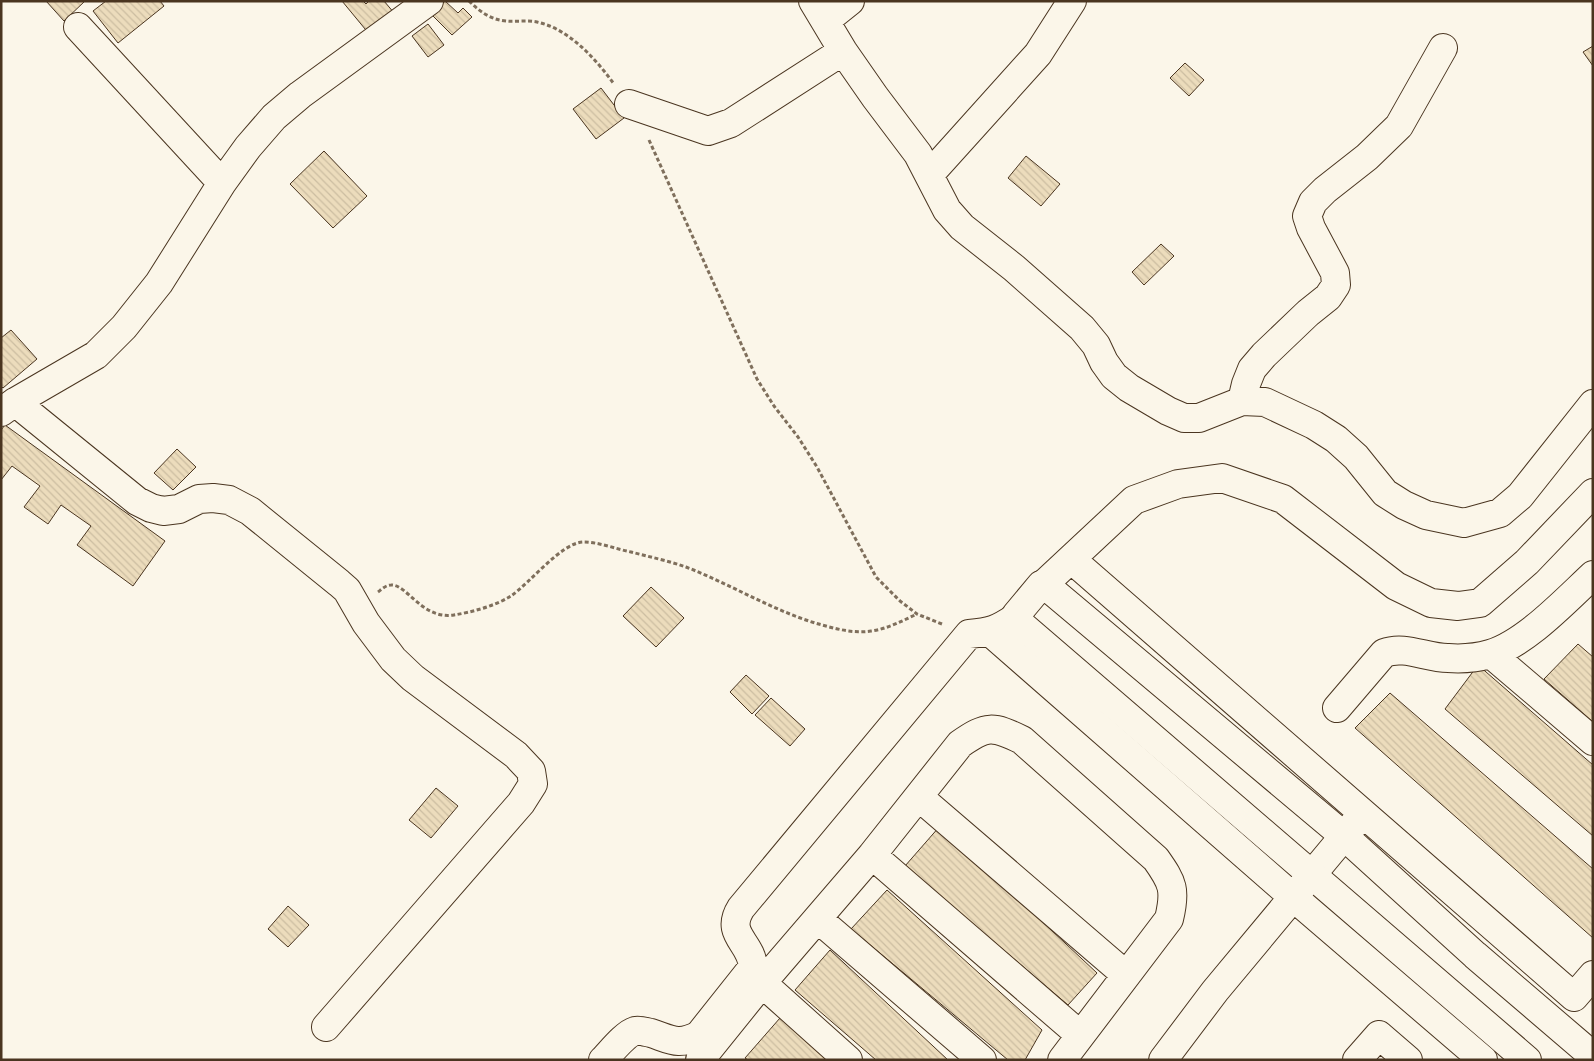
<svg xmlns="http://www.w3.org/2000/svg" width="1594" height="1061" font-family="'Times New Roman',serif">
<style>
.building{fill:url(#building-back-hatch);stroke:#4a3520}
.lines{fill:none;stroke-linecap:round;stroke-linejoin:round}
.minor-casing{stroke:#4a3520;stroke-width:30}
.major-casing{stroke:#4a3520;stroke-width:30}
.path{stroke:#7f6f5c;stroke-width:3;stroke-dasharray:4 2.5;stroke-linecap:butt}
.minor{stroke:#fbf6e9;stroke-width:28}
.major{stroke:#fbf6e9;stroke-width:28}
</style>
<defs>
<pattern id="building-back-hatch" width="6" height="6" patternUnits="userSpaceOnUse" patternTransform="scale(1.25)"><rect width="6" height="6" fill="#ecdcbc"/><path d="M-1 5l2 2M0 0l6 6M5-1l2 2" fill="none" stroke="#ccbda1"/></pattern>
</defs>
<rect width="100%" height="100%" fill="#fbf6e9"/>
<path class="building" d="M46 1H85L64 21Z
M106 1H160L164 6 118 43 93 11Z
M342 1H363L366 4 369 1H384L395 14 370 35Z
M445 1 458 13 463 8 472 17 452 35 431 14Z
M428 24 444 45 428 57 412 36Z
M1593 46V66L1583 52Z
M1185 63 1204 80 1189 96 1170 78Z
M601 88 624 118 596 139 573 109Z
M324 151 367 196 333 228 290 184Z
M1026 156 1060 184 1041 206 1008 178Z
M1161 244 1174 256 1144 285 1132 272Z
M11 330 37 359 3 388 1 386V338Z
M5 425 165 541 133 586 77 545 91 526 61 505 48 524 24 507 40 486 12 466 1 480V430Z
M177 449 196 467 173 490 154 473Z
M651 587 684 618 656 647 623 616Z
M1578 644 1593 657V722L1544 679Z
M1478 665 1593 765V836L1445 709Z
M746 675 769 696 752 714 730 692Z
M1390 693 1593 869V938L1355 728Z
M771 698 805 729 790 746 755 715Z
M436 788 458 806 431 838 409 820Z
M940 826 1097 973 1068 1005 905 866Z
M887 890 1042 1030 1025 1060H1008L851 929Z
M288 906 309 925 288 947 268 929Z
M830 950 948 1060H876L795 990Z
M780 1018 832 1060H748L745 1058Z"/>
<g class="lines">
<g class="minor-casing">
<path id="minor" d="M813 1 843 51 875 97 918 154 947 210 962 227 1014 268 1082 328 1096 345 1104 362 1114 376 1129 388 1168 411 1184 418H1199L1242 401 1265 402 1314 425 1336 439 1356 457 1385 493 1404 505 1426 515 1464 523 1500 513 1520 496 1593 404
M825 21 850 1
M78 27 222 183
M629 104 708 131 731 123 843 51
M930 174 1038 54 1072 1
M1242 401 1246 384 1252 369 1264 355 1308 313 1328 297 1336 285 1335 273 1311 228 1307 216 1313 202 1325 190 1367 157 1399 126 1443 48
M15 402 137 501 151 508 163 511 179 509 199 499 213 498 229 500 250 511 339 583 347 590 366 623 393 659 413 678 516 755 531 771 533 784 521 803 326 1027
M1 412 15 402 96 355 124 327 159 283 222 183 248 147 274 117 300 95 429 1
M1071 559 1574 997 1593 975
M1043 585 1134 500 1178 484 1222 478 1283 499 1396 586 1431 603 1458 606 1480 603 1527 562 1593 493
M990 632 1293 897 1483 1060
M1491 654 1593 741
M1337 708 1384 653C1405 645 1426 658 1448 658 1461 659 1476 658 1490 654 1526 643 1565 601 1593 575
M919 797 1126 975
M872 855 1080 1035
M818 919 982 1060
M762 983 848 1060
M603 1060C611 1052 625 1034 635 1031 640 1030 646 1032 651 1033 672 1040 678 1046 699 1035L753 967C752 942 724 935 741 908L969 634C991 632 997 630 1015 618
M700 1060 762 983 872 855 960 744C987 725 993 726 1022 740L1156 859C1173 883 1176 890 1169 919L1062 1060
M1163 1060 1215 991 1359 818
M1357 1060 1379 1035 1408 1060"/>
</g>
<g class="major-casing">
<path id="major" d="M1527 1060 1017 621 1016 615 1041 585H1045L1344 836 1475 955 1593 1056"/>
</g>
<path class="path" d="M469 1C479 11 491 20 506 21 516 22 527 20 537 22 569 29 595 58 614 84
M649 140 757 379 774 406 798 437 817 467 876 577 900 601 917 614 942 624
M378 592C382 589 386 585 391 585 407 584 422 620 454 615 472 612 495 606 511 596 530 583 561 543 583 542 599 542 616 549 631 552 650 557 669 561 686 567 730 584 770 609 815 623 833 628 852 634 871 631 887 629 902 621 917 614"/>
<use href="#minor" class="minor"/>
<use href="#major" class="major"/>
</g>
<rect width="1594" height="1061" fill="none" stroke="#4a3520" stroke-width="5"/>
</svg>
